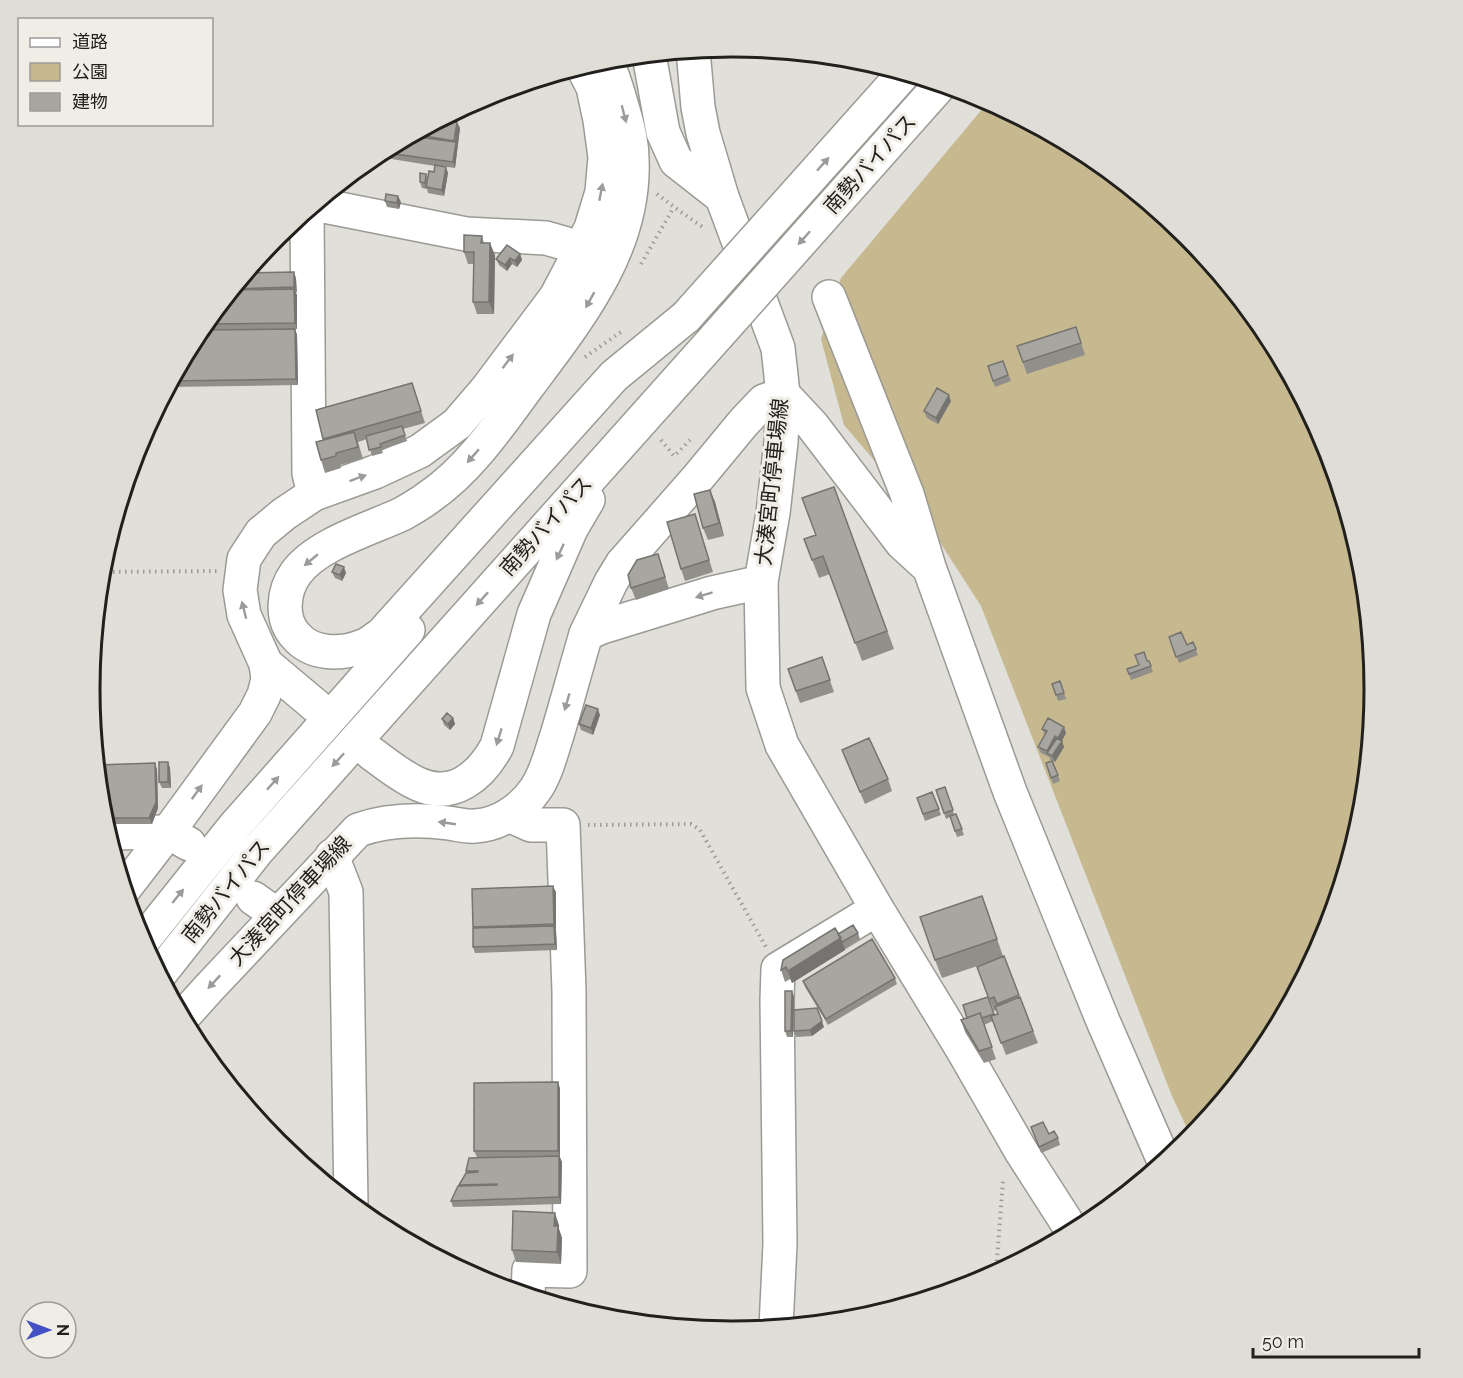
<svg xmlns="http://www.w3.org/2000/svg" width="1463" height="1378" font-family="Raleway,'Noto Sans JP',sans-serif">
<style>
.green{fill:#c6b88f}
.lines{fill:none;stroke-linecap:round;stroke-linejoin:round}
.minor-casing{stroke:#9c9a94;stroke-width:36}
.major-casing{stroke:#9c9a94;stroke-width:36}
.highway-casing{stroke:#9c9a94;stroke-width:36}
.path{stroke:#9d9b96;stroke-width:4;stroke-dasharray:1.5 4.5;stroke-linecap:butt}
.minor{stroke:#fff;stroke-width:33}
.major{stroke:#fff;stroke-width:33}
.highway{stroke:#fff;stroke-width:33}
.highway-bridge-casing{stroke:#9c9a94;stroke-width:36;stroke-linecap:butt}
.highway-bridge{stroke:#fff;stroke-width:33}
.wall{fill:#908f8a}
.shaded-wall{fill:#767470}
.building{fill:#a8a6a0;stroke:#767470;stroke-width:1.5}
.oneway{fill:#9b9b99}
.labels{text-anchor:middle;stroke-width:6;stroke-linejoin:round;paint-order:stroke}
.street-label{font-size:21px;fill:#21201d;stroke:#efede6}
.rim{fill:none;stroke:#21201d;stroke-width:3}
</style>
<rect width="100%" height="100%" fill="#e1dfd9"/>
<path class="green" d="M989 101 1089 155 1186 235 1266 332 1325 443 1362 564 1374 689 1362 815 1325 935 1266 1046 1191 1137 1172 1096 981 606 927 522 844 425 821 339 841 278Z"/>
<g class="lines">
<g class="minor-casing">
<path id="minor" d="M693 50 698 107 703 133 722 197
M314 204 466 234 546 238 581 248
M307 210 309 473 314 494
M829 297 907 494 929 567 1010 792 1103 1021 1164 1161
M761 582 763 688 782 745 877 909 964 1052 1021 1151 1073 1232
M586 634 611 582 622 564 696 480 744 422 764 401 783 394 812 425 902 543 925 564
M509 815 531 825H563L569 991 570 1271 529 1270 528 1295
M107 833 168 832 189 844
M332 856 346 892 351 1204
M253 898 277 915
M776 1327 780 1244 777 1000 778 969 877 909"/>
</g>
<g class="major-casing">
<path id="major" d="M124 889 168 832 255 713 264 695 268 679 266 664 244 615 240 590 244 559 261 533 284 514 314 494 375 472 420 451 457 424 487 389 556 297 575 261 591 228 602 192 605 157 600 120 593 87 582 66
M182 1018 209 988 358 830C387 820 417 819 448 823 457 824 465 827 475 826 499 825 521 810 535 790 546 775 551 753 557 735 567 702 576 668 586 634L602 627 712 593 761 582 773 513 781 442 783 394 778 348 722 197 676 161 663 132 649 55"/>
</g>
<g class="highway-casing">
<path id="highway" d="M605 59C614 76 618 93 623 110 628 126 632 143 632 159 636 248 578 319 528 386 500 424 469 470 429 497 421 503 411 509 402 514 370 529 317 544 296 573 283 591 280 619 296 636 312 655 341 655 363 646 370 644 376 638 382 634L614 376 686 317
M266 664 316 706
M371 753C386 764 400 776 418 784 453 800 481 776 497 746L534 614 571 529 588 500
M142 942 234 827 408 630
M159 975 257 851 717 336"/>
</g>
<path class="path" d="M657 194 674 207 704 228
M641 264 674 207
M585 357 621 332
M661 440 674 456 690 440
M101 572 217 571
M588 825 691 824 700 830 766 947
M996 1273 1003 1181 1005 1178"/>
<use href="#minor" class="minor"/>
<use href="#major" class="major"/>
<use href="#highway" class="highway"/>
<g class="highway-bridge-casing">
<path id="highway-bridge" d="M686 317 904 73
M717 336 941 84"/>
</g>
<use href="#highway-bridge" class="highway-bridge"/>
</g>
<path class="wall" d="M441 120 460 128 455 168 440 166 448 173 444 196 428 193 427 189 422 188 420 182 426 174 428 179 434 172 435 166 373 156Z
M385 201 401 202 399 209 387 207Z
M482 236 484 243 495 255 494 314H477L473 302 474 264H468L464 252Z
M520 254 522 260 517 267 512 264 507 271 499 265 496 259Z
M246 273 296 278 297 329H295L297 335 298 385 168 387 197 332Z
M1076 327 1085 355 1027 374 1017 346Z
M1003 361 1011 381 995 387 988 366Z
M412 383 425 423 403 429 407 441 382 450 383 453 372 456 367 439 358 442 363 459 340 465 341 468 325 473 321 460 324 440 316 410Z
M951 401 938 424 927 418 924 411Z
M834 487 894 649 862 661 830 574 819 578 804 539 815 535Z
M710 490 715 502 724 536 708 540 703 528Z
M695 514 713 572 685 581 681 569Z
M658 554 669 589 636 600 631 588Z
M332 572 346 573 342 581 335 578Z
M1169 637 1187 645 1193 642 1198 655 1179 663Z
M822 657 834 692 800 703 788 669Z
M1149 661 1153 672 1131 680 1127 669Z
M1060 681 1066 699 1058 701 1056 695Z
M600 715 593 735 581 730 579 724Z
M453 718 455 724 450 730 444 725 442 719Z
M1042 729 1066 733 1062 741 1064 747 1055 762 1053 761 1060 781 1053 784 1046 763 1052 761 1050 759 1049 757 1041 753 1038 747 1045 735Z
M842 750 888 779 892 791 865 804Z
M168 762 170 768 171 788H162L159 782Z
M155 763 157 770 158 808 152 824H104L101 814Z
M945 787 954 814H956L964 835 957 837 950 817 946 819 936 790Z
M932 792 941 815 925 821 917 798Z
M556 892V930L557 950 475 953 473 947V927Z
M982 896 1003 956 1038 1043 1006 1055 993 1021 984 1025 996 1059 984 1063 965 1032 961 1020 967 1018 988 997 994 1015 998 1014 996 1010 994 1011 977 967 998 959 942 978 935 960Z
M858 933 860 939 844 949 845 950 792 983 790 979 785 982 781 970 838 934Z
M895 978 897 984 828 1025 805 987 803 981Z
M792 991 794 997 793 1037H787L785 1031Z
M824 1027 812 1036 796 1037 794 1031Z
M560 1088V1157L562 1162 561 1204 453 1207 451 1201 460 1186 459 1185 466 1173V1171L509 1157H477L474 1151V1113L473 1110Z
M1031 1127 1049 1134 1058 1138 1060 1145 1041 1153Z
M559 1225V1229L562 1238 561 1264 516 1262 512 1250Z"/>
<path class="shaded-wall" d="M457 122 460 128 455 168 453 162Z
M446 167 448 173 444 196 442 190Z
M398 196 401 202 399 209 397 203Z
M490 243 495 255 494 314 489 302Z
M520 254 522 260 517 267 515 261Z
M510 258 512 264 507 271 505 265Z
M294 272 296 278 297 293 294 287Z
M294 289 297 295V329L295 323Z
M295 329 297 335 298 385 296 379Z
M949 395 951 401 938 424 936 418Z
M710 490 715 502 724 536 719 523Z
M344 567 346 573 342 581 340 575Z
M598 709 600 715 593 735 591 728Z
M453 718 455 724 450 730 448 724Z
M1064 727 1066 733 1060 744 1058 738Z
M1055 736 1057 742 1048 754 1047 751Z
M1062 741 1064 747 1055 762 1052 756Z
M168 762 170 768 171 788 168 782Z
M155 763 157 770 158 808 152 824 149 818Z
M553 886 556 892V930L554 924Z
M554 926 556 932 557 950 555 944Z
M841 938 845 950 792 983 788 971Z
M792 991 794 997 793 1037 791 1031Z
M822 1021 824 1027 812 1036 810 1030Z
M558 1082 560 1088V1157L558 1151Z
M559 1156 562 1162 561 1204 559 1197Z
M555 1213 559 1225V1229L562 1238 561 1264 557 1252 554 1226Z"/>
<path class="building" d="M441 120 457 122 454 141 413 134Z
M410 136 456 142 453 162 380 152Z
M435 165 446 167 442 190 426 187 429 171 434 172Z
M420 173 426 174 425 183 420 182Z
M386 194 398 196 397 203 385 201Z
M464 235 482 236 481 243H490L489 302H473L474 252H464Z
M507 245 520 254 515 261 510 258 505 265 496 259Z
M294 272V287L233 289 246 273Z
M294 289 295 323 204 324 232 290Z
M1076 327 1081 343 1023 362 1017 346Z
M295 329 296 379 171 381 199 330Z
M1003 361 1008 375 993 381 988 366Z
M412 383 421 411 323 439 316 410Z
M937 388 949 395 936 418 924 411Z
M402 426 405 435 380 444 381 447 369 450 366 436Z
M354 432 358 447 336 453V456L321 460 316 442Z
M834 487 887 631 855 643 823 556 812 560 804 539 816 535 802 498Z
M710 490 719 523 703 528 694 494Z
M695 514 709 560 681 569 667 522Z
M658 554 665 577 631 588 628 575 637 560Z
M336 564 344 567 340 575 332 572Z
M1181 632 1187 645 1193 642 1196 649 1176 657 1169 637Z
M1144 652 1147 661H1149L1151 666 1129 674 1127 669 1139 665 1135 655Z
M822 657 830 680 796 691 788 669Z
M1060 681 1064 693 1056 695 1052 684Z
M586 705 598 709 591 728 579 724Z
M447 713 453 718 448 724 442 719Z
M1048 718 1064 727 1058 738 1055 736 1047 751 1038 747 1047 731 1042 729Z
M869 738 888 779 860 792 842 750Z
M1057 738 1062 741 1052 756 1047 753Z
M1052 761 1058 775 1051 778 1046 763Z
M159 762H168V782H159Z
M155 763 156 802 149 818H103L101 814 96 765Z
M945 787 953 810 944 813 936 790Z
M932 792 939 809 923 814 917 798Z
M956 814 962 829 955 831 950 816Z
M553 886 554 924 473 927 472 889Z
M982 896 997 939 935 960 920 917Z
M853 925 858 933 842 942 838 934Z
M554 926 555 944 473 947V928Z
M835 928 841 938 788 971 786 967 781 970 783 960Z
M872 939 895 978 826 1019 803 981Z
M1004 956 1019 995 997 1004 994 997 989 999 977 967Z
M785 991H792L791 1031H785Z
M988 997 994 1014 982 1018 980 1013 967 1018 963 1005Z
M1020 997 1033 1031 1001 1043 991 1016 998 1014 995 1007Z
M817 1008 822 1021 810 1030 794 1031V1010Z
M980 1013 992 1047 979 1051 961 1020Z
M558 1082V1151H474V1083Z
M1043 1122 1049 1134 1054 1131 1058 1138 1039 1147 1031 1127Z
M559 1156V1197L451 1201 458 1186 497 1185V1184L459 1185 466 1173 478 1172V1171H466L469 1158Z
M513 1211 555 1213 554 1226H558L557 1252 512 1250Z"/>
<defs><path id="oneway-solid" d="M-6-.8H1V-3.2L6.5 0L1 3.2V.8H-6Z" transform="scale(1.5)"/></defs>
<g class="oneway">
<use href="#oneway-solid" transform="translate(624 114) rotate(75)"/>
<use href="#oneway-solid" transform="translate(823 164) rotate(-48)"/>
<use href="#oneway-solid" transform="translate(601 192) rotate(-79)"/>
<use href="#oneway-solid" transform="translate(804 238) rotate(132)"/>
<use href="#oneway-solid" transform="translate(590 300) rotate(119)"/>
<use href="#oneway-solid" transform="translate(508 361) rotate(-53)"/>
<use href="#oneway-solid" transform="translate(473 456) rotate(131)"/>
<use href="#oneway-solid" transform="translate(358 478) rotate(-20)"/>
<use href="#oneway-solid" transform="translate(560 552) rotate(115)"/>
<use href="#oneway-solid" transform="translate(311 560) rotate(140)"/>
<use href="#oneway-solid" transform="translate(704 595) rotate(163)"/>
<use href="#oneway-solid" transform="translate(482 599) rotate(132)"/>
<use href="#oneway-solid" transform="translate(244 610) rotate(-104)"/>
<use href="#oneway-solid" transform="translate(567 702) rotate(106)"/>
<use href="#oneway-solid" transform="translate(499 737) rotate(107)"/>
<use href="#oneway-solid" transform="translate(338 760) rotate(132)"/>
<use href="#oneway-solid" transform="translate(273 783) rotate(-48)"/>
<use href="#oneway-solid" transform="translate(197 792) rotate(-54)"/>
<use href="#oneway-solid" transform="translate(447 823) rotate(-172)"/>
<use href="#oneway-solid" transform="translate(178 896) rotate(-51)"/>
<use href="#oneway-solid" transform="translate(214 982) rotate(133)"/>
</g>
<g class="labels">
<g class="street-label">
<text transform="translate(870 164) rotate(-48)" y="7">南勢バイパス</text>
<text transform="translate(772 482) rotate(-84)" y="7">大湊宮町停車場線</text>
<text transform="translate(546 526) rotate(-48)" y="7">南勢バイパス</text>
<text transform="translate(226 891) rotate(-51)" y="7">南勢バイパス</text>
<text transform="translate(290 901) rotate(-47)" y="7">大湊宮町停車場線</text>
</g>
</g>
<path d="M0 0H1463V1378H0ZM100 689a632 632 0 1 1 1264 0a632 632 0 1 1-1264 0Z" fill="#dfddd6" fill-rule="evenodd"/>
<path class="rim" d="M100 689a632 632 0 1 1 1264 0a632 632 0 1 1-1264 0Z"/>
<rect x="18" y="18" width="195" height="108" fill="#efede6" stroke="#9d9b96" stroke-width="1.5"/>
<rect x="30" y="38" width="30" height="9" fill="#ffffff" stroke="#9d9b96" stroke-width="1.5"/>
<text x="72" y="48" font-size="18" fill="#21201d">道路</text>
<rect x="30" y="63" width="30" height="18" fill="#c6b88f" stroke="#9d9b96" stroke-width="1.5"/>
<text x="72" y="78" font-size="18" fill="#21201d">公園</text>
<rect x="30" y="93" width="30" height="18" fill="#a8a6a0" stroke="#9d9b96" stroke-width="1.5"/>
<text x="72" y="108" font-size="18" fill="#21201d">建物</text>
<g transform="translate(48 1330) rotate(90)"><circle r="28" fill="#efede6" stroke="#9d9b96" stroke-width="1.5"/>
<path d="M0-4.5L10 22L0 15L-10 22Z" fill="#4351c5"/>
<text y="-9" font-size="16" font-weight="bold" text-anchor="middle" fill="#21201d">N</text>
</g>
<path d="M1253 1348v9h166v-9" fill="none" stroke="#21201d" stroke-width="3"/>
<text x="1262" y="1348" font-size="18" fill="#21201d" stroke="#efede6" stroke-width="4.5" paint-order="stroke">50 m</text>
</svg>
